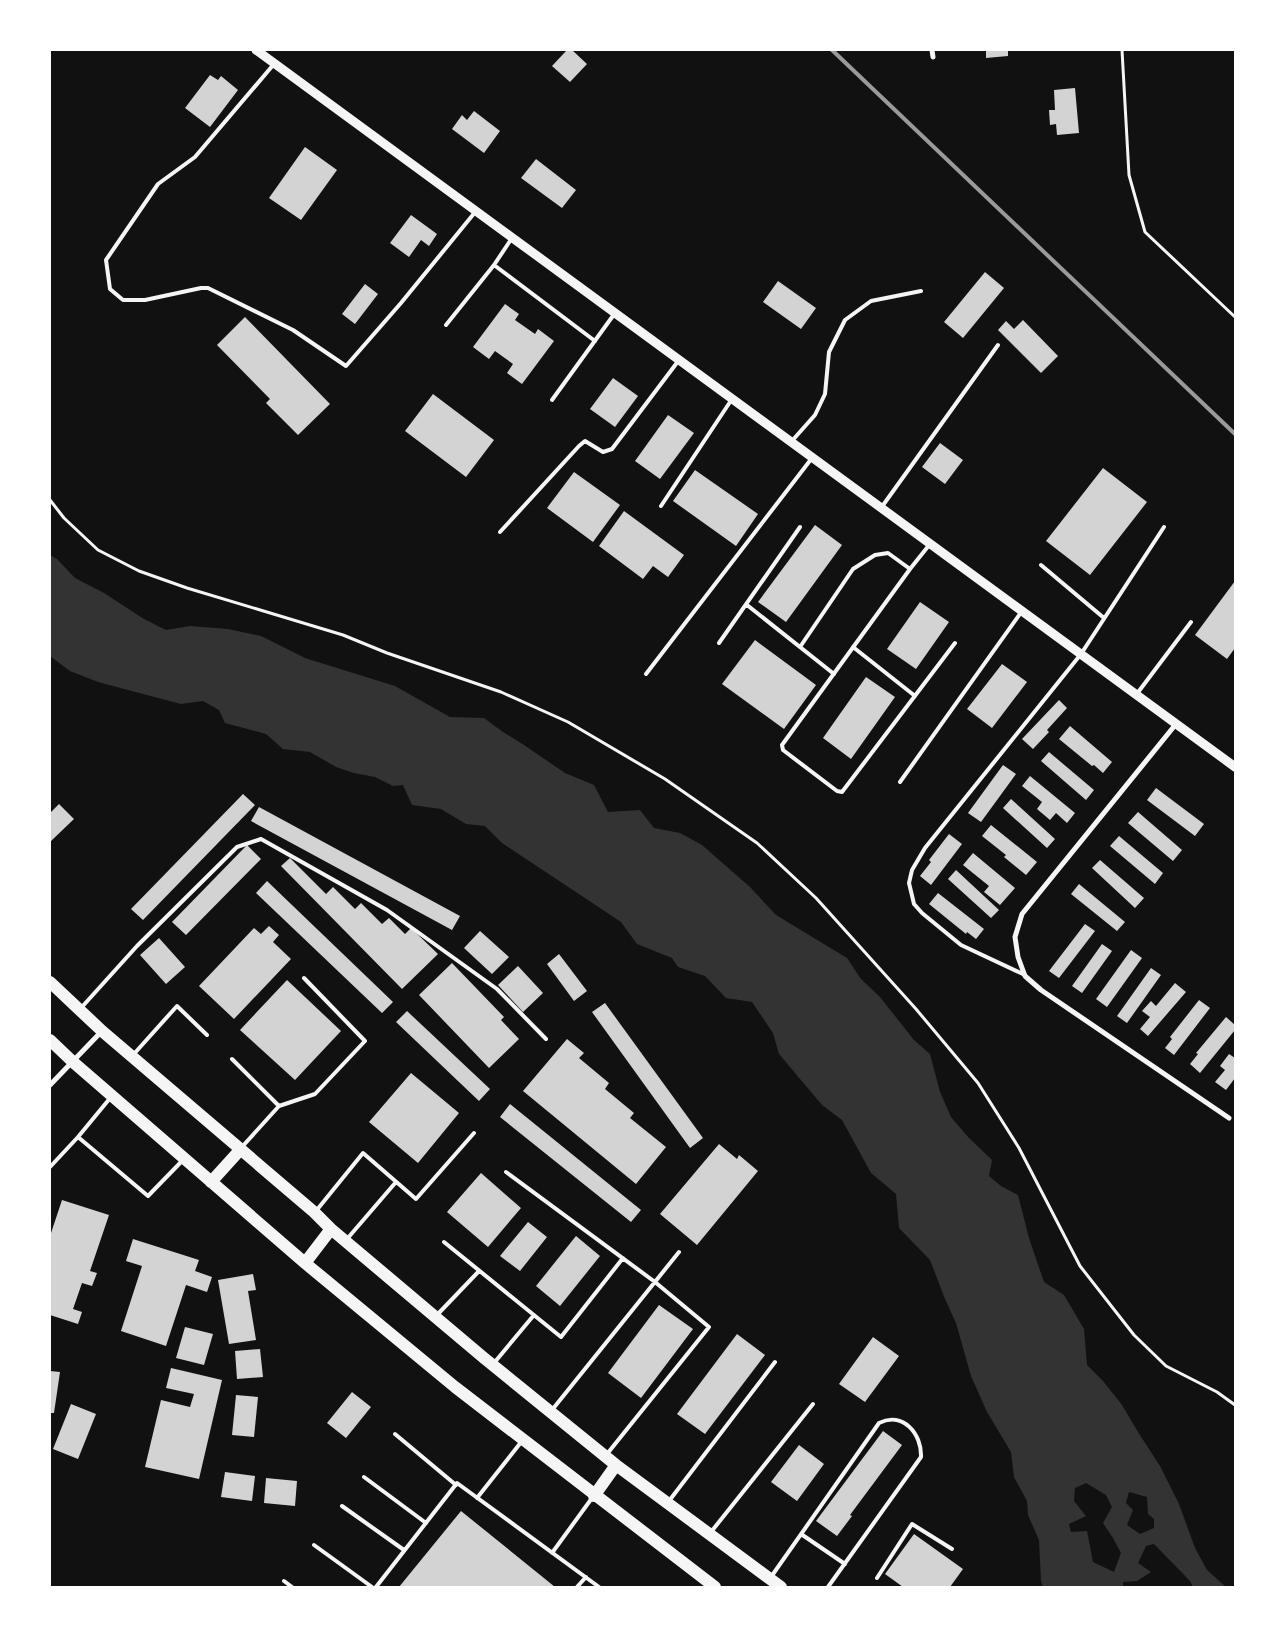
<svg xmlns="http://www.w3.org/2000/svg" width="1285" height="1637" font-family="Inter,sans-serif">
<style>
.water{fill:#333;fill-rule:evenodd}
.building{fill:#d3d3d3}
.lines{fill:none;stroke-linecap:round;stroke-linejoin:round}
.path{stroke:#f5f5f5;stroke-width:3}
.service{stroke:#f5f5f5;stroke-width:4}
.minor{stroke:#f5f5f5;stroke-width:5}
.tertiary{stroke:#f5f5f5;stroke-width:9}
.primary{stroke:#f5f5f5;stroke-width:12}
.rail{stroke:#9a9a9a;stroke-width:4}
</style>
<rect width="100%" height="100%" fill="#111"/>
<path class="water" d="M50 555 57 559 75 578 104 593 144 619 166 630 190 626 228 629 261 636 305 658 395 686 450 717 484 718 503 732 524 745 565 773 594 785 608 812 640 810 654 828 680 833 702 845 750 887 776 915 847 958 861 979 880 997 914 1040 930 1054 940 1092 951 1117 968 1137 992 1160 989 1176 1001 1186 1018 1195 1029 1238 1044 1282 1064 1295 1084 1329 1087 1365 1103 1381 1122 1405 1138 1432 1160 1466 1179 1504 1195 1548 1207 1570 1226 1587H1193L1190 1581 1154 1544 1146 1546 1138 1563 1151 1572 1137 1581 1123 1582V1587H1043L1041 1581 1039 1540 1028 1515 1027 1501 1014 1477 1011 1452 987 1412 971 1376 956 1323 945 1299 930 1260 899 1228 896 1194 871 1173 842 1120 822 1105 779 1054 773 1033 752 1002 726 998 705 976 678 967 672 958 637 944 621 922 502 843 485 826 466 824 441 809 412 805 403 785 393 786 375 777 354 773 336 767 310 752 283 749 266 734 225 723 219 710 203 701 181 704 98 682 70 671 50 656ZM1086 1483 1106 1495 1112 1507 1103 1523 1113 1538 1121 1553 1114 1572 1093 1562 1087 1531 1071 1532 1069 1524 1086 1516 1074 1501 1075 1488ZM1129 1492 1147 1497 1148 1514 1154 1519V1528L1140 1534 1127 1525 1133 1510 1126 1503Z"/>
<path class="building" d="M567 50H572L587 64 570 82 552 66Z
M986 50H1008V56L986 58Z
M210 75 218 80 221 76 238 90 210 127 185 108Z
M1075 88 1079 133 1057 135 1056 124 1050 125 1049 110H1055L1054 90Z
M474 111 500 131 484 153 452 129 462 115 467 120Z
M305 147 337 170 301 220 269 198Z
M536 159 576 190 562 208 521 178Z
M411 215 437 234 429 246 421 240 409 257 390 243Z
M985 272 1004 288 963 338 944 322Z
M778 281 816 308 801 329 763 302Z
M365 284 378 294 355 324 342 314Z
M505 304 519 314 515 320 535 334 538 329 554 341 522 384 507 373 513 364 495 351 489 359 473 347Z
M245 317 330 404 298 435 266 403 270 399 217 345Z
M1023 320 1058 356 1041 373 998 330 1006 321 1014 329Z
M613 378 638 396 615 427 590 409Z
M433 394 494 440 466 477 405 431Z
M668 415 694 433 660 479 635 461Z
M940 443 963 460 945 484 922 467Z
M1103 468 1147 502 1090 575 1046 541Z
M695 470 758 514 736 546 673 501Z
M574 472 620 505 593 542 547 508Z
M624 511 684 555 668 577 653 566 643 579 599 546Z
M815 525 842 545 786 622 758 602Z
M1235 581V648L1227 659 1195 635Z
M920 602 949 622 916 669 887 649Z
M755 640 816 685 784 729 722 684Z
M1002 664 1027 682 992 728 967 709Z
M866 677 895 697 851 759 823 738Z
M1059 700 1067 708 1047 730 1049 732 1033 749 1022 739Z
M1070 726 1112 762 1103 773 1094 765 1092 766 1059 739Z
M1049 752 1094 790 1086 800 1041 761Z
M1003 765 1016 774 981 822 968 813Z
M1030 776 1075 813 1067 823 1056 813 1050 820 1037 809 1042 802 1022 786Z
M1156 788 1204 824 1195 836 1147 800Z
M243 794 255 805 143 920 131 909Z
M1011 799 1055 839 1047 848 1003 808Z
M59 804 74 819 50 842V813Z
M259 807 460 916 452 930 251 821Z
M1138 812 1182 850 1173 861 1128 823Z
M991 825 1037 862 1026 875 1004 857 1006 855 982 836Z
M949 834 962 844 931 885 920 876 931 862 929 860Z
M1119 836 1163 873 1155 884 1110 846Z
M247 845 261 859 186 935 172 922Z
M973 853 1015 888 1000 905 984 892 989 886 963 865Z
M290 858 326 894 333 887 355 909 361 903 382 924 389 918 405 934 411 928 438 954 402 989 281 866Z
M1100 860 1144 898 1135 908 1092 868Z
M956 870 999 910 991 918 948 879Z
M267 881 393 1002 382 1013 256 893Z
M1079 884 1125 922 1117 931 1071 894Z
M938 893 984 929 976 939 967 932 966 934 929 904Z
M1085 924 1095 931 1059 978 1049 971Z
M269 926 279 935 273 942 291 959 234 1019 199 986 254 928 261 934Z
M480 931 509 957 492 974 464 948Z
M159 938 185 967 166 984 140 955Z
M1102 944 1112 951 1082 993 1072 986Z
M1131 950 1142 958 1107 1007 1096 999Z
M559 954 587 991 574 1001 547 964Z
M452 963 504 1017 501 1020 519 1039 489 1068 419 995Z
M518 966 543 993 523 1012 498 985Z
M1151 968 1161 975 1127 1023 1117 1016Z
M287 980 341 1031 295 1080 240 1030Z
M1175 983 1186 992 1148 1036 1140 1029 1150 1017 1142 1011 1151 1001 1156 1006Z
M1199 1000 1210 1008 1174 1055 1165 1048 1172 1039 1170 1037Z
M605 1003 703 1138 690 1148 592 1012Z
M407 1011 490 1089 479 1101 396 1022Z
M1226 1017 1235 1025V1030L1200 1073 1190 1064 1198 1054 1196 1053Z
M567 1039 584 1053 579 1058 609 1083 605 1089 634 1113 630 1118 666 1147 636 1184 523 1091Z
M1229 1054 1235 1058V1078L1226 1090 1215 1082 1225 1070 1220 1066Z
M411 1073 459 1113 418 1163 369 1122Z
M510 1104 641 1210 631 1222 500 1117Z
M719 1144 737 1159 739 1155 758 1171 697 1245 660 1214Z
M481 1173 521 1208 488 1247 447 1212Z
M62 1200 109 1215 90 1271 97 1273 92 1286 82 1283 73 1309 82 1312 78 1324 50 1315V1236Z
M528 1222 547 1237 520 1271 500 1256Z
M576 1236 600 1256 560 1306 536 1286Z
M133 1239 199 1260 195 1271 212 1277 207 1292 186 1285 166 1346 121 1331 142 1266 126 1261Z
M253 1274 256 1290 248 1291 256 1340 229 1344 218 1280Z
M659 1305 693 1329 641 1398 608 1373Z
M185 1327 213 1334 204 1365 176 1358Z
M737 1334 765 1355 705 1434 677 1414Z
M873 1337 899 1356 865 1402 839 1384Z
M260 1349 263 1377 237 1379 235 1351Z
M171 1368 222 1380 199 1479 145 1467 161 1400 190 1407 194 1394 166 1388Z
M50 1371 60 1372 54 1413H50Z
M352 1392 371 1407 346 1438 327 1423Z
M236 1395 258 1397 254 1437 232 1435Z
M71 1404 96 1414 78 1459 53 1449Z
M883 1431 902 1445 850 1515 852 1516 837 1536 816 1521Z
M799 1445 824 1464 797 1501 771 1482Z
M225 1472 255 1476 252 1501 221 1497Z
M266 1478 297 1481 295 1506 264 1503Z
M461 1511 555 1587H399Z
M914 1534 963 1569 950 1587H903L885 1574Z"/>
<g class="lines">
<path class="path" d="M1122 50 1129 175 1145 232 1235 317
M50 500 64 518 98 550 139 571 187 588 343 635 387 653 501 692 568 722 665 779 757 843 816 898 916 1009 978 1083 1019 1148 1080 1266 1134 1335 1166 1366 1217 1392 1235 1405"/>
<path class="service" d="M274 64 195 157 158 184 106 260 110 289 123 300H145L201 288H208L293 330 346 366 401 303 476 211
M494 265 595 341
M446 325 494 265 512 238
M552 400 615 313
M791 442 815 415 825 394 829 352 845 320 871 301 921 291
M661 506 732 399
M881 508 998 345
M500 532 579 446 585 441 603 452 612 449 679 360
M930 544 910 569 782 745 783 750 837 791 842 792 955 643
M1041 565 1104 618
M747 605 834 674
M719 643 800 527
M800 647 853 569 875 555 888 553 910 569
M853 647 915 696
M646 674 812 458
M1136 695 1191 622
M900 782 1022 611
M1025 975 961 945 922 913 914 904 909 883 912 870 925 848 1081 654 1164 527
M81 1008 137 946 237 847 261 839 387 910 497 989 546 1039
M133 1055 177 1006 207 1035
M232 1059 279 1106 241 1148
M279 1106 315 1094 365 1041 304 978
M78 1137 148 1196 182 1161
M50 1167 78 1137 111 1097
M506 1172 655 1282 709 1327 607 1454
M316 1211 363 1153 416 1199 474 1133
M347 1239 396 1182
M444 1242 561 1337 623 1258
M436 1316 479 1271
M494 1363 534 1315
M552 1410 679 1252
M395 1434 456 1485
M364 1477 426 1523
M477 1498 522 1441
M669 1501 775 1362
M342 1506 404 1550
M711 1532 813 1404
M801 1534 845 1564
M314 1545 372 1587
M552 1553 592 1498
M771 1577 879 1423C903 1411 922 1434 921 1457L828 1587
M877 1578 912 1524 952 1549
M284 1581 292 1587
M376 1587 457 1483 599 1587
M577 1587 586 1577"/>
<path class="minor" d="M932 50 933 57
M1176 724 1022 914 1015 937 1018 957 1025 976 1041 990 1229 1118
M50 1085 102 1031"/>
<path class="tertiary" d="M256 50 1235 767"/>
<path class="primary" d="M50 982 102 1031 314 1212 331 1229 484 1358 616 1465 781 1587
M50 1040 73 1062 305 1263 455 1387 715 1587
M211 1182 240 1150
M305 1263 331 1229
M594 1496 616 1465"/>
<path class="rail" d="M832 50 1235 434"/>
</g>
<rect width="1285" height="1637" fill="none" stroke="#ffffff" stroke-width="102"/>
</svg>
